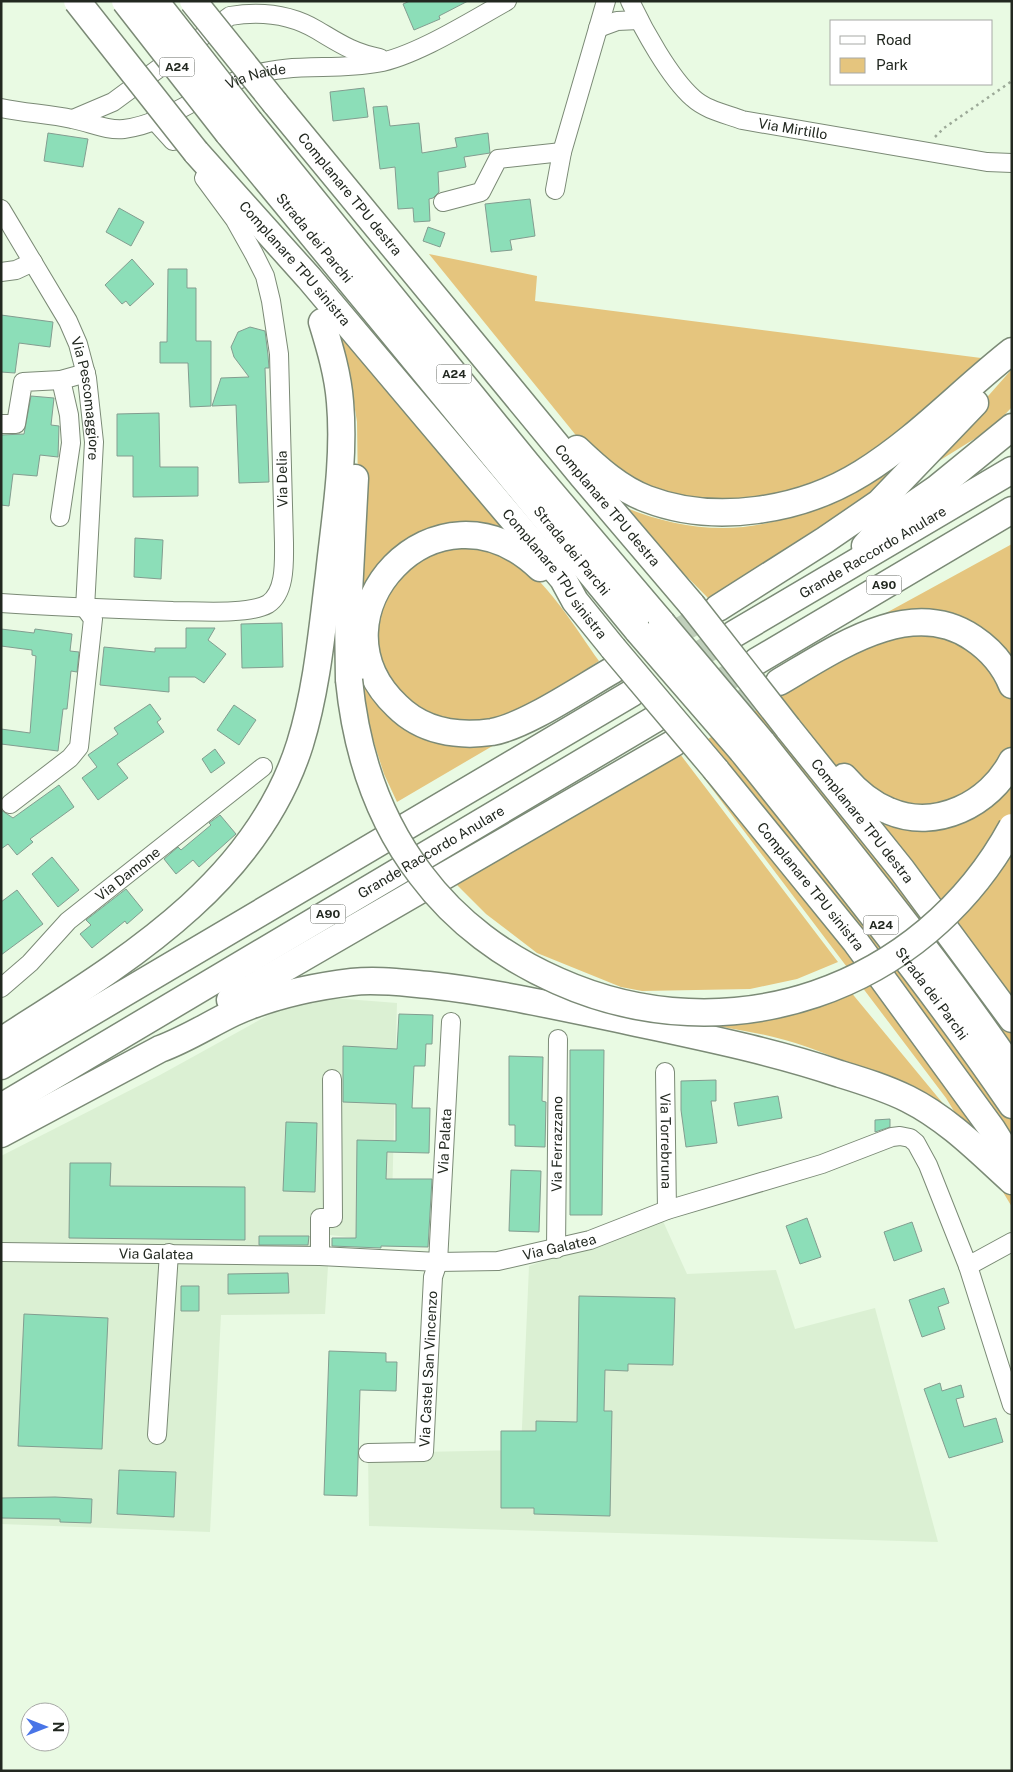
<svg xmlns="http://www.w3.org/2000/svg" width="1013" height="1772" font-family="'Public Sans',sans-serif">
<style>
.built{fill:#dbf0d3}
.green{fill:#e5c57e}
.building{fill:#8cdeb8;stroke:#839d90}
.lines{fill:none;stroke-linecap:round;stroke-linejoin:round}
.highway-tunnel{stroke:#c1d0bc;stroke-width:26;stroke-dasharray:26 13;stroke-linecap:butt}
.minor-casing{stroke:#7b8a76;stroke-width:20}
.highway-casing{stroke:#7b8a76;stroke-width:29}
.path{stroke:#9ca998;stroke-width:2.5;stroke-dasharray:2.5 4;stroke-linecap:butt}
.minor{stroke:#fff;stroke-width:18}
.highway{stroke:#fff;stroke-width:26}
.highway-bridge-casing{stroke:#7b8a76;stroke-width:29;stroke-linecap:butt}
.highway-bridge{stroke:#fff;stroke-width:26}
.labels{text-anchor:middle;stroke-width:4;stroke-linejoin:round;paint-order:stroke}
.shield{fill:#fff;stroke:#646863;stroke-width:1}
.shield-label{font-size:12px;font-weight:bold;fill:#222820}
.street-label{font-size:14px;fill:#222820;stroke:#fff}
</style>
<rect width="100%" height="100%" fill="#e9fae3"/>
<path class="built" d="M333 998 397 1003 391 1242 330 1235 325 1314 221 1315 210 1532 1 1524V1156L160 1075 274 1012Z
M662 1219 687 1274 776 1270 795 1329 875 1308 938 1542 369 1526 368 1453 521 1450 529 1266Z"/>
<path class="green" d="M429 254 537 276 535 301 989 359 960 385 854 465 802 490 744 505 652 494 583 444Z
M336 329 510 533 464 526 371 583 384 708 518 731 397 802 384 774 361 702 357 422 347 359Z
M1012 369V407L992 428 921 472Z
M949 419 850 514 709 599 613 502C675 531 748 540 811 507 827 499 841 488 856 478 887 459 918 439 949 419Z
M1012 544V1207L946 1098 685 753 916 613H886Z
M445 547C461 548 479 548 495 551 536 561 575 628 599 661L527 708 466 727 407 708 377 657 378 615 399 575Z
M680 754 838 962 797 979 750 989 642 991 621 987 537 953 486 914 452 880Z
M850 991 955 1118C900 1089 845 1057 785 1040 753 1031 719 1027 687 1021Z"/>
<path class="building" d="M410 1H468L439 16 440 19 414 30 403 4Z
M364 88 368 117 333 121 330 92Z
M387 106 390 126 419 123 422 153 457 147 455 138 488 133 490 153 464 157 466 167 438 172 439 192 433 198 429 199 430 221 414 222 413 208 398 209 395 167 380 169 373 107Z
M48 133 88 139 83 167 44 161Z
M530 199 535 236 510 240 512 250 491 252 485 204Z
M119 208 144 222 131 246 106 232Z
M428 227 445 233 440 247 423 241Z
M132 259 154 284 130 306 126 301 122 304 105 285Z
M168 269H187V288H196V341H211V406L190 407 188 363H160V342H167Z
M1 315 53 322 50 347 19 343 15 373 1 372Z
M250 327 265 331 268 355 269 368H265L269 482 239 483 236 405 212 406 221 378 249 377 234 357 231 347 238 332Z
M31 396 54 398 51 425 59 426 58 457 40 455 37 476 13 474 9 506 1 505V435L24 434Z
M159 413 160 467H198V496L133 497V456H117V414Z
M135 538 163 540 161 579 134 577Z
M282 623 283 667 242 668 241 624Z
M186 628H215L208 640 226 654 204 683 195 677H169V692L100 685 104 647 155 652V648H186Z
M1 629 34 633 35 629 72 634 70 651 79 652 77 672 71 671 67 709H63L58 751 1 744V729L30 733 36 656 32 655V650L1 646Z
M150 704 161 719 157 722 164 732 117 764 128 778 98 800 82 778 97 767 88 755 118 734 114 728Z
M234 705 256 720 239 745 217 730Z
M215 749 225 763 211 773 202 759Z
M59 785 74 807 30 839 33 842 17 855 8 844 1 849V810L13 818Z
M220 815 236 834 199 867 193 860 176 874 164 859 178 847 181 850 211 825 209 823Z
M52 857 79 890 58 907 32 874Z
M126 889 143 910 127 924 125 921 92 948 80 934 91 925 86 920Z
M17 890 43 924 1 955V902Z
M399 1014 433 1015 432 1044H426L425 1066H414L412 1108H430L429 1153 387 1152 386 1179H432L428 1247 381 1246V1248L332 1246V1238H356L357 1140 396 1141V1104L343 1102V1046L397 1049Z
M570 1050H604L602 1215H570Z
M509 1056 543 1057 542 1101 546 1102 545 1147 515 1146V1125H509Z
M716 1080V1101H711L717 1143 686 1147 681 1110V1081Z
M778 1096 782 1118 738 1126 734 1103Z
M890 1119V1127L875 1132V1120Z
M286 1122 317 1123 315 1192 283 1191Z
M70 1163H111L110 1186 245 1187V1240L69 1238Z
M511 1170 541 1171 539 1232 509 1231Z
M807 1218 821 1257 800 1264 786 1226Z
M912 1222 922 1251 894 1261 884 1232Z
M259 1236H309L308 1245H259Z
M288 1273 289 1293 228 1294V1274Z
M181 1286H199V1311H181Z
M944 1288 949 1303 938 1307 945 1329 922 1337 909 1300Z
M579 1296 675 1298 673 1365 628 1364V1371L605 1370 604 1411H612L610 1516 534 1514V1508H501V1431H536V1421L577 1422Z
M24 1314 108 1318 102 1449 18 1446Z
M329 1351 386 1353V1362H397L396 1391 360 1390 357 1496 324 1495Z
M940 1383 942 1391 961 1385 964 1397 956 1399 964 1427 996 1418 1003 1442 949 1458 924 1389Z
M119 1470 176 1472 174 1517 117 1514Z
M55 1497 92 1499 91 1523 60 1522V1519L1 1518V1498Z"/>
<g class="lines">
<path class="highway-tunnel" d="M613 670 718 608
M632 693 734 634
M655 719 757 661
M674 743 779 682"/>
<g class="minor-casing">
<g id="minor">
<path id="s1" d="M630 1C643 29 670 78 693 98 706 110 726 114 742 120L987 162 1012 163"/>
<path d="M598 28 617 21 639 20"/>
<path id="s2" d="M1 108C25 113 49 114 72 119 90 122 106 131 124 129 170 123 206 89 249 76 291 62 335 71 377 63 416 56 471 21 507 1"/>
<path d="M73 119 113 102 230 16C260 11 290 14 317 30 339 43 353 53 380 58"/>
<path d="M154 120 173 141"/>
<path d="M555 190 562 152 606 1"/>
<path d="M443 202 481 192 498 159 562 152"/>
<path id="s3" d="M1 209 68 321 78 344 87 378 94 442 85 608"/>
<path d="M1 272 16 270 33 262"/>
<path d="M1 424H16L23 382 61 380"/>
<path d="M60 517 71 443 69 415 61 380 86 373"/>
<path d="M1 603C59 607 116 609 173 611 196 611 249 615 268 604 286 592 284 561 284 543L279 354 271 301 265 276 254 254 235 220 204 178"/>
<path d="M10 804 70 758 79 747 93 619 85 608"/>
<path id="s4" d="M1 988 30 963 68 921 263 767"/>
<path id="s5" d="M665 1072 667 1210"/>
<path id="s6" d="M556 1249 558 1039"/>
<path id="s7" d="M1 1252 320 1256 438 1262 498 1261 590 1240 667 1210 822 1164 892 1137 900 1136 910 1138 916 1143 928 1165 968 1266 1012 1242"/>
<path d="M320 1256V1218H333L332 1079"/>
<path d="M968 1266 1012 1405"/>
<path d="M157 1435 169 1253"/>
<path id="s8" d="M368 1453 424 1452 433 1277 438 1262 451 1022"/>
</g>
</g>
<g class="highway-casing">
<g id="highway">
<path id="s9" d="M275 103 583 477 692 605"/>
<path d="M250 122 528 465 662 623"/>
<path id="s10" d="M228 133 638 631"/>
<path id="s11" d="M196 152 309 278 563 579 575 601 613 648"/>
<path d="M577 449C597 468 620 489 647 499 715 525 801 511 862 473 917 439 961 391 1012 351"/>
<path d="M865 546 885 524 936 489 1012 427"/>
<path d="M540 568C437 469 302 616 397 706 422 731 457 737 492 732 526 726 581 688 613 670"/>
<path d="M718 608 825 540 879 503 975 403"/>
<path id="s12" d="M734 634 1012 470"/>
<path d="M757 661 1012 510"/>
<path d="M349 680 348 612 355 478"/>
<path d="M779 682C834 650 910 595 973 638 991 650 1004 665 1012 685"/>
<path id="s13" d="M788 728 902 870 1012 1019"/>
<path d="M762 742C847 850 935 956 1012 1069"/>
<path id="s14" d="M742 751C835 867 928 982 1012 1105"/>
<path id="s15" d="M716 770 855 941 992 1129 1012 1161"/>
<path d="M844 777C856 791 871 804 889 811 936 831 990 804 1012 761"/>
<path d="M230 1000 674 743"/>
<path d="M1 1041C120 964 255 887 300 744 317 689 322 630 329 574 335 518 345 458 340 402 338 375 330 348 322 322"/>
<path d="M1 1066 632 693"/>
<path id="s16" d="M1 1107 655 719"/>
<path d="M1 1134 160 1049C187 1039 208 1025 233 1013 270 996 311 987 352 982 378 979 404 983 429 985 495 992 559 1007 623 1020 696 1036 769 1050 840 1074 863 1081 886 1088 908 1099 948 1119 980 1152 1012 1181"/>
</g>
</g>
<path class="path" d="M935 137 944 128 1012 81"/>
<use href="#minor" class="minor"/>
<use href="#highway" class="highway"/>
<g class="highway-bridge-casing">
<path id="highway-bridge" d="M77 1 196 152
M125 1 228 133
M155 1 250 122
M193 1 275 103
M692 605 788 728
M662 623 762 742
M638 631 742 751
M613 648 716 770
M349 680C356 751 377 818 421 875 456 922 505 958 558 981 728 1057 923 991 1012 827"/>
</g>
<use href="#highway-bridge" class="highway-bridge"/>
</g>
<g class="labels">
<g class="shield">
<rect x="159.5" y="57.5" width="35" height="19" rx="4"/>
<rect x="436.5" y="364.5" width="35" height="19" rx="4"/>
<rect x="866.5" y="575.5" width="35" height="19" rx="4"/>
<rect x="310.5" y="904.5" width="35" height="19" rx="4"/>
<rect x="863.5" y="915.5" width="35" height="19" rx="4"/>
</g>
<g class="shield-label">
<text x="177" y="71">A24</text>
<text x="454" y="378">A24</text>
<text x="884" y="589">A90</text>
<text x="328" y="918">A90</text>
<text x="881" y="929">A24</text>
</g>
<g class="street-label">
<text dy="5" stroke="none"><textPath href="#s2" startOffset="268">Via Naide</textPath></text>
<text dy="5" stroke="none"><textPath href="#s1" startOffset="222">Via Mirtillo</textPath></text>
<text dy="5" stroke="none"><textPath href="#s9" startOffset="118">Complanare TPU destra</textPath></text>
<text dy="5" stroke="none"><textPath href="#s10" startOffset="136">Strada dei Parchi</textPath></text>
<text dy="5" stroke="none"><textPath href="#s11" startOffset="149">Complanare TPU sinistra</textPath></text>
<text dy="5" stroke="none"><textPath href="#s3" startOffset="211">Via Pescomaggiore</textPath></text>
<text transform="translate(282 479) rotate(-91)" y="5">Via Delia</text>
<text dy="5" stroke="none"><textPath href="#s9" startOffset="522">Complanare TPU destra</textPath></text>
<text dy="5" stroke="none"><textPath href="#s10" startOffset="541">Strada dei Parchi</textPath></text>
<text dy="5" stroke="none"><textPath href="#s12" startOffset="161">Grande Raccordo Anulare</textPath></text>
<text dy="5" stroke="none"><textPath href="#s11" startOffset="554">Complanare TPU sinistra</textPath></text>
<text dy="5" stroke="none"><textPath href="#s13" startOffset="119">Complanare TPU destra</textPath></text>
<text dy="5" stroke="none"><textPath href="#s16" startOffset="500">Grande Raccordo Anulare</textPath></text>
<text dy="5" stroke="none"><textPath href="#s4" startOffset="171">Via Damone</textPath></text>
<text dy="5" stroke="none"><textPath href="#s15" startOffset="150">Complanare TPU sinistra</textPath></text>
<text dy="5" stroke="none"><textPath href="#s14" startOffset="308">Strada dei Parchi</textPath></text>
<text dy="5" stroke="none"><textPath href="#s5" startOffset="69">Via Torrebruna</textPath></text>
<text dy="5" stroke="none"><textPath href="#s8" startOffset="368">Via Palata</textPath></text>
<text dy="5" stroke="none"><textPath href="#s6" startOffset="105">Via Ferrazzano</textPath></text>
<text dy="5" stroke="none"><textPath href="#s7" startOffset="560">Via Galatea</textPath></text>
<text dy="5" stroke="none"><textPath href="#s7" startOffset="155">Via Galatea</textPath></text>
<text dy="5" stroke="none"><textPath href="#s8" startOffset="139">Via Castel San Vincenzo</textPath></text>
</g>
</g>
<rect width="1013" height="1772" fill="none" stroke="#222820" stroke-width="5"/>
<rect x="830" y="20" width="162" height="65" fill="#ffffff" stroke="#a7a9a6"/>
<rect x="840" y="36" width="25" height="8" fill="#ffffff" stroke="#a7a9a6"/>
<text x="876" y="45" font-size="15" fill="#222820">Road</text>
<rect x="840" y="58" width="25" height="15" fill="#e5c57e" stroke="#a7a9a6"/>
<text x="876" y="70" font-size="15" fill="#222820">Park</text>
<g transform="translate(45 1727) rotate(90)"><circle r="24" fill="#ffffff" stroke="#a7a9a6"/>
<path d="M0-4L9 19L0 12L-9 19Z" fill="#4975e7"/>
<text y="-8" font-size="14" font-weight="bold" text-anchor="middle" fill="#222820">N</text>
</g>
</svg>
